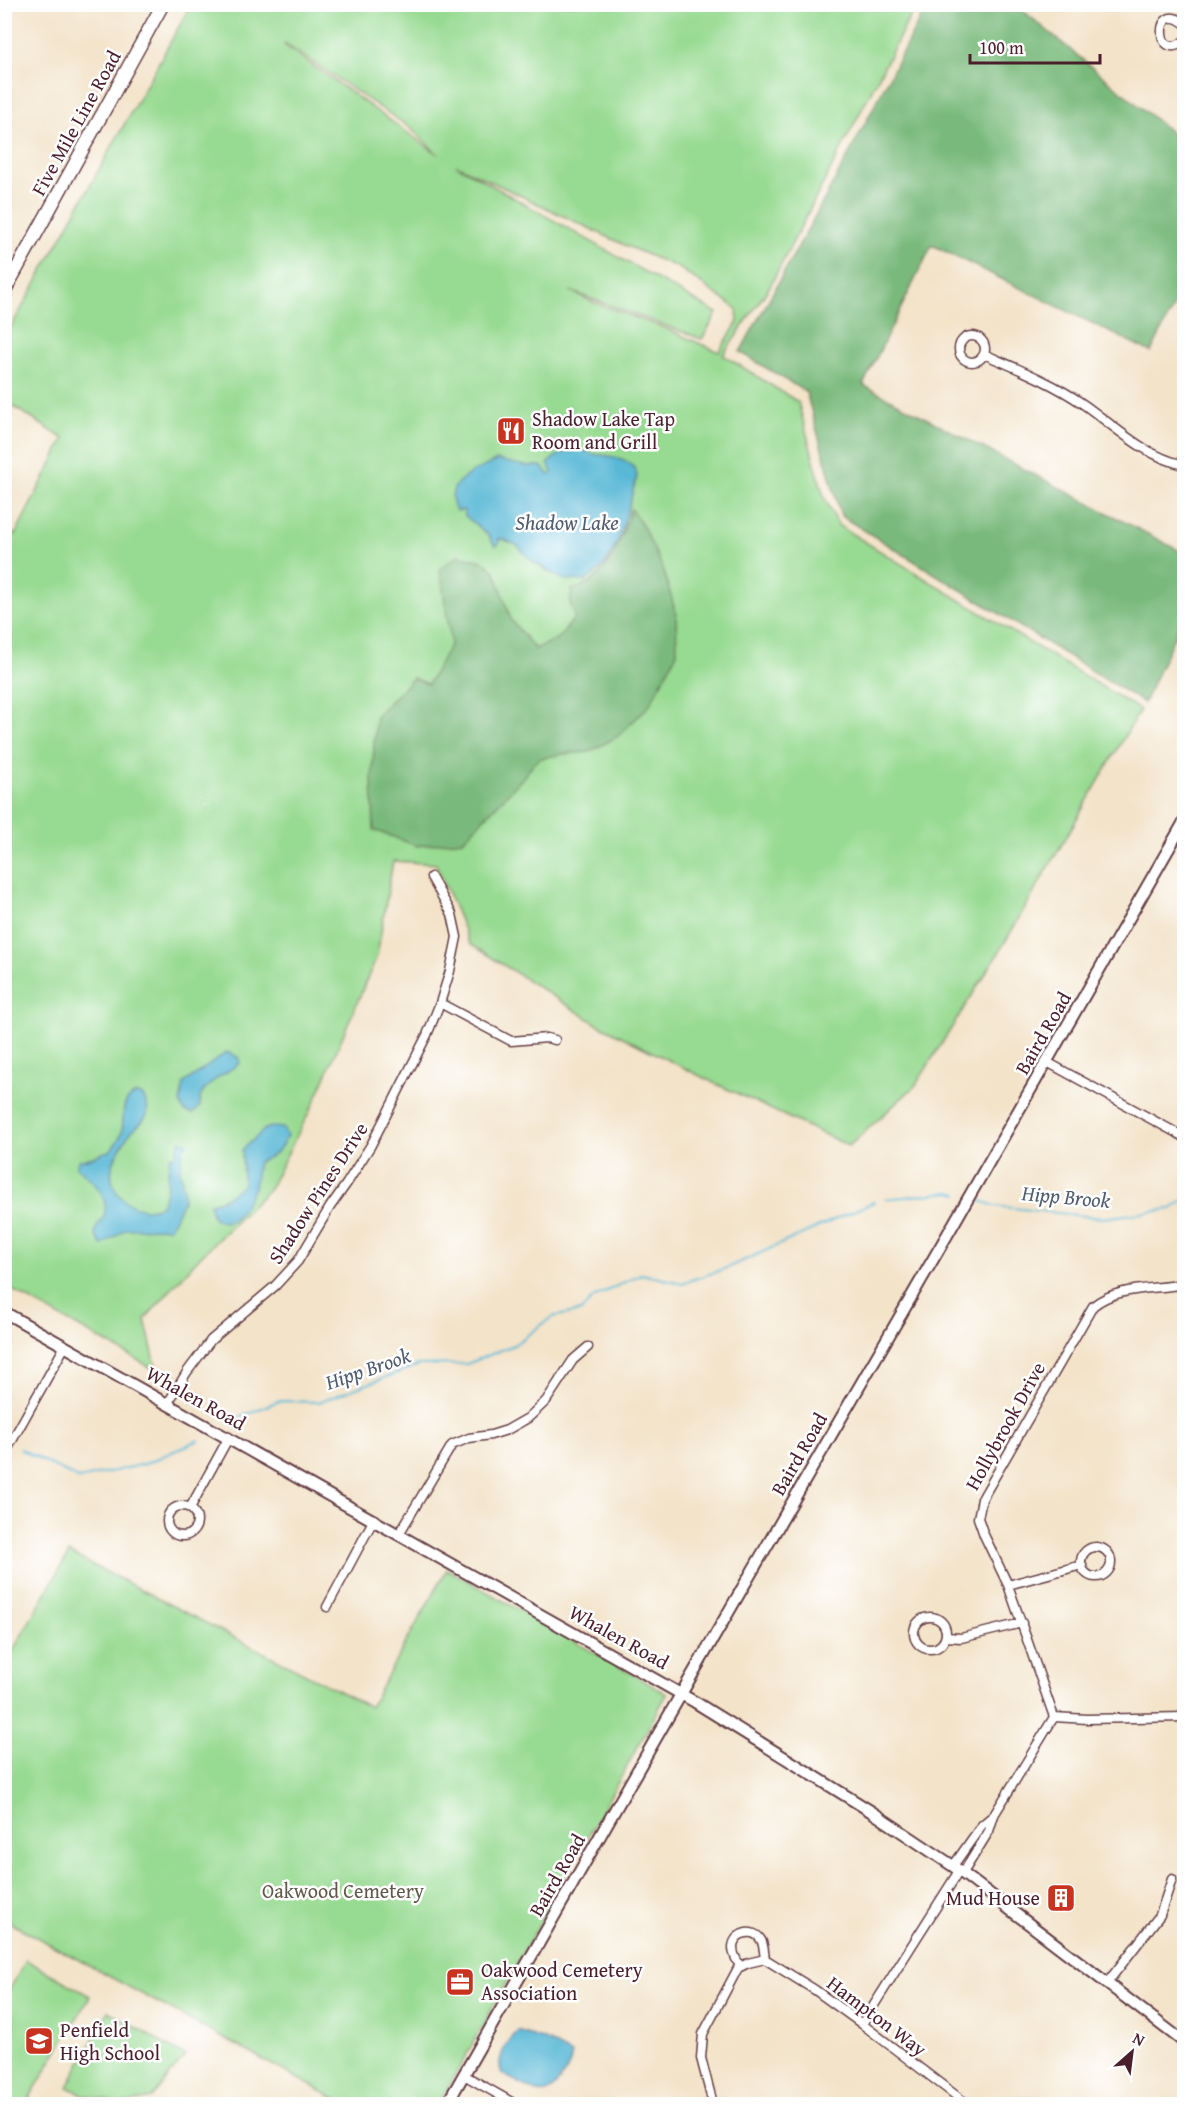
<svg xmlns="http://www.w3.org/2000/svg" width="1189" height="2109" font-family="'Gentium Book Plus',serif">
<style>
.green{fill:#97da91;stroke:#707c5e;stroke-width:1.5;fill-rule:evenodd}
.forest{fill:#79ba7b;stroke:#626c53;stroke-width:1.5}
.water{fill:#58b8d6;stroke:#516c80;stroke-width:1.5}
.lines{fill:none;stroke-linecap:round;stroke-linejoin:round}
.stream{stroke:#58b8d6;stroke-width:2}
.minor-casing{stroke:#633c43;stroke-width:11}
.tertiary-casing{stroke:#633c43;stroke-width:14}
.secondary-casing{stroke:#633c43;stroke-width:15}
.minor{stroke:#fff;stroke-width:8}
.tertiary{stroke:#fff;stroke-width:10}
.secondary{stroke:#fff;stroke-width:12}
.labels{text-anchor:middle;stroke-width:5;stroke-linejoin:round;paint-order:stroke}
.street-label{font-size:20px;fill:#4a1f2b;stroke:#fff}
.poi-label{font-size:20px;fill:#4a1f2b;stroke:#fff;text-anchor:start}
.park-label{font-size:20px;fill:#61574a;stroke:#fff}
.water-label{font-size:21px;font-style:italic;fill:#505c6f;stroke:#fff}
</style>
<rect width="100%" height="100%" fill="#fff"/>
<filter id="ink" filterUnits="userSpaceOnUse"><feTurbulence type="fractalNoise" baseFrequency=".0167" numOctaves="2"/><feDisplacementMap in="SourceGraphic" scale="12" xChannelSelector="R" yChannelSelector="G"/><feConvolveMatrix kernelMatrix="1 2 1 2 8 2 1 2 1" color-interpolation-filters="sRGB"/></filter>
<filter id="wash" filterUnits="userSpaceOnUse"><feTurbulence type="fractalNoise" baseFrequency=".008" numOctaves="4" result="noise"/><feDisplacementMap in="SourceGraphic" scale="24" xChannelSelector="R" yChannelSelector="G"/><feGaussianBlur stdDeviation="1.35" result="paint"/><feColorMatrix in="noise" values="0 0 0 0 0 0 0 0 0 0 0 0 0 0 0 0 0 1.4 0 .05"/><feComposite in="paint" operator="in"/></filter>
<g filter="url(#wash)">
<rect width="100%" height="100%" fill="#f3e3c9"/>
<path class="green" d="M191 5H916L770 286 723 355 798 402 824 497 839 526 1140 710 1001 949 915 1086 849 1146 708 1080 597 1024 470 944 436 864 393 861 377 956 315 1101 269 1189 198 1259 145 1319 157 1371 5 1286V529L15 535 64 439 5 401V338ZM285 44 409 127 439 155 284 45ZM456 165 629 247 679 268 737 309 738 322 719 352 667 329 593 302 570 291 702 339 717 313Z
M69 1553 370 1707 447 1569 667 1694 439 2104H345L5 1920V1664Z
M26 1960 90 1996 26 2104H14L5 2099V1998Z
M108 2011 185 2056 152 2098 121 2104 81 2094 68 2087Z"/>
<path class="forest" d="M927 5H1016L1184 143V285L1151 352 932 245 863 385 1184 553V615L1144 703 841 516 806 392 740 352 847 158Z
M631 509 644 528 664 571 676 614 677 653 649 706 617 737 589 752 562 754 538 759 519 782 463 840 417 846 374 830 372 779 376 716 413 678 428 684 451 643 440 569 458 555 482 561 495 571 511 620 535 649 559 638 575 617 570 603 572 590C579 587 588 585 593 580 612 565 624 532 631 509Z"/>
<path class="water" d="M580 449C585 450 589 453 593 454 610 456 635 457 637 477 628 506 623 540 604 565 599 571 592 576 586 581L565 580 555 575 532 561 517 545 500 538 498 539 500 541 498 545 495 546 488 535 464 515V510L456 511C440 479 479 471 497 460L525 466H541L549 475 552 473 548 463C558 453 567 452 580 449Z
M227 1052 238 1057 240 1063C226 1074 196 1086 200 1106L193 1114 184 1111 180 1102 184 1083Z
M137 1094 143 1096C146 1102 149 1107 147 1114 145 1122 137 1126 132 1131 125 1139 116 1154 113 1164 104 1193 135 1217 161 1206L166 1192 170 1156 176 1155 180 1141 188 1143 183 1149 180 1172 184 1191 183 1201 170 1228 126 1229 102 1245C86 1227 103 1227 105 1212 108 1193 89 1177 76 1167L79 1160C91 1160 98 1153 110 1151 114 1146 118 1141 121 1135 126 1120 117 1100 137 1094Z
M272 1127 283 1128 287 1136C280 1151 274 1157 258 1162L254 1188 241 1211 232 1220 224 1222 214 1219 209 1204 223 1199 243 1185 242 1150 265 1129Z
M518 2031 545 2040 571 2054C572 2068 557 2086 546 2093L536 2092 502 2074C495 2058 506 2043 518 2031Z"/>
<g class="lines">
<path class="stream" d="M885 1199 951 1192 958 1194
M978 1200 995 1206 1103 1218 1171 1209 1184 1200
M229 1422 278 1401 319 1402 419 1365 467 1364 514 1345 552 1317 581 1311 593 1298 641 1274 682 1283 727 1268 874 1202
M20 1449 79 1479 145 1464 199 1440"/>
</g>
</g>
<g filter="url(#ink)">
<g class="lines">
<g class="minor-casing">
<path id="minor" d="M1184 23C1154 0 1155 64 1184 41
M959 349a13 13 0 1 1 26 0a13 13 0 1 1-26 0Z
M984 354C1018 369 1053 383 1083 404 1116 427 1144 456 1184 465
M440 1003 511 1041 547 1038 555 1040
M1047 1062 1184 1137
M168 1403 187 1372 211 1340 275 1286 298 1261 330 1207 347 1183 371 1145 427 1035 440 1003 450 971 457 937 452 914 431 877
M4 1455 65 1346
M167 1521a15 15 0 1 1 30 0a15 15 0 1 1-30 0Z
M190 1508 229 1437
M399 1534 452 1445 469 1438 491 1435 507 1430 528 1418 546 1401 573 1360 588 1347
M1081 1562a15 15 0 1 1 30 0a15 15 0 1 1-30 0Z
M1008 1585 1082 1565
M327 1607 374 1519
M914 1633a16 16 0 1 1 32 0a16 16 0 1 1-32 0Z
M946 1637 961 1638 1022 1623
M1054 1717 1087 1719 1184 1717
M953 1866 982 1825 994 1815
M963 1873 989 1831 994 1815 1054 1717 1008 1585 984 1535 978 1518 982 1499 1093 1306C1117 1286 1154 1290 1184 1284
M740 1966C737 1961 733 1955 733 1948 733 1933 753 1927 761 1940 764 1945 764 1953 765 1959
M1107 1983 1160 1915 1172 1879
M862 2024 959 1871
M464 2075 515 2104
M713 2104 701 2058 703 2034 738 1968 748 1963 765 1959 815 1990 862 2024 967 2104"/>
</g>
<g class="tertiary-casing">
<path id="tertiary" d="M4 1312 695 1702 872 1812 953 1866 1184 2042
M447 2104 688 1682 946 1237 1184 822"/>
</g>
<g class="secondary-casing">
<path id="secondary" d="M4 292 163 4"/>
</g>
<use href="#minor" class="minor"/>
<use href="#tertiary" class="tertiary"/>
<use href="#secondary" class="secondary"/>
</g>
</g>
<defs>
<g id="restaurant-square" transform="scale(1.5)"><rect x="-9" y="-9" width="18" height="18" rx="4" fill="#c8321e" stroke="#fff"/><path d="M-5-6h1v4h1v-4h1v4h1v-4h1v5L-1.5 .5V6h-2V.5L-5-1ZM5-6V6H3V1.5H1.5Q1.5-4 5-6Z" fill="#fff"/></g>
<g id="building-square" transform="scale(1.5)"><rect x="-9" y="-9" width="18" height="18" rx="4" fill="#c8321e" stroke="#fff"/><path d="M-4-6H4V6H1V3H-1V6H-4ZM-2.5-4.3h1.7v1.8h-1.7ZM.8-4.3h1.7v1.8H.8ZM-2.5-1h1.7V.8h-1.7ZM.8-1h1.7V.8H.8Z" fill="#fff"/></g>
<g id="office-square" transform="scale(1.5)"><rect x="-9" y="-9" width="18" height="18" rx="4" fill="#c8321e" stroke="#fff"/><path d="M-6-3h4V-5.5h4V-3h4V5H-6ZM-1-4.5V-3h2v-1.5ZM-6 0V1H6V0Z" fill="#fff"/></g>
<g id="school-square" transform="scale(1.5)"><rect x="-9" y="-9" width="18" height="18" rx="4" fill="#c8321e" stroke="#fff"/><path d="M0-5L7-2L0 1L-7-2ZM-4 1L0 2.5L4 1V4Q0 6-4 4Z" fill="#fff"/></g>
</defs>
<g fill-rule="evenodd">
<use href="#restaurant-square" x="511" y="431"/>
<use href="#building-square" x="1061" y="1898"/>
<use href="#office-square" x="460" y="1982"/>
<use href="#school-square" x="39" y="2041"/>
</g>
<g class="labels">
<g class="street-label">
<text transform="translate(76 123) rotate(-61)" y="7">Five Mile Line Road</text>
<text transform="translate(1043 1033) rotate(-60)" y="7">Baird Road</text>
<text transform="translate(318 1193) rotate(-57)" y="7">Shadow Pines Drive</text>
<text transform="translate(196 1398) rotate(29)" y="7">Whalen Road</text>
<text transform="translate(1005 1426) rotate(-61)" y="7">Hollybrook Drive</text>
<text transform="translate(799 1454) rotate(-60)" y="7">Baird Road</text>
<text transform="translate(619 1637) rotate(29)" y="7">Whalen Road</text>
<text transform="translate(557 1875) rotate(-60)" y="7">Baird Road</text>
<text transform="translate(877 2016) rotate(37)" y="7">Hampton Way</text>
</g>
<g class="poi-label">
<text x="532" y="426">Shadow Lake Tap<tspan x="532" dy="23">Room and Grill</tspan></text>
<text x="1040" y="1905" text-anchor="end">Mud House</text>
<text x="481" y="1977">Oakwood Cemetery<tspan x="481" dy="23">Association</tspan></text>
<text x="60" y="2037">Penfield<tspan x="60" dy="23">High School</tspan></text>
</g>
<g class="park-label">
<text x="343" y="1898">Oakwood Cemetery</text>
</g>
<g class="water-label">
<text x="567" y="530">Shadow Lake</text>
<text transform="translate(1066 1197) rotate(5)" y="7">Hipp Brook</text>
<text transform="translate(368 1369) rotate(-19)" y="7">Hipp Brook</text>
</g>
</g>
<rect width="1189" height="2109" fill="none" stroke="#fff" stroke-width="24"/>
<g transform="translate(1132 2052) rotate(28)" stroke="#ffffff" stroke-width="4.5" paint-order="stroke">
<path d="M0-4.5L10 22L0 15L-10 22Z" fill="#4a1f2b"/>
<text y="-9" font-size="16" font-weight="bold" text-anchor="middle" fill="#4a1f2b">N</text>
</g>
<path d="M970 54v9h130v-9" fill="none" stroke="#4a1f2b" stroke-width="3"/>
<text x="979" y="54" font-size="18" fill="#4a1f2b" stroke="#ffffff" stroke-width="4.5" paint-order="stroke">100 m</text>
</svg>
